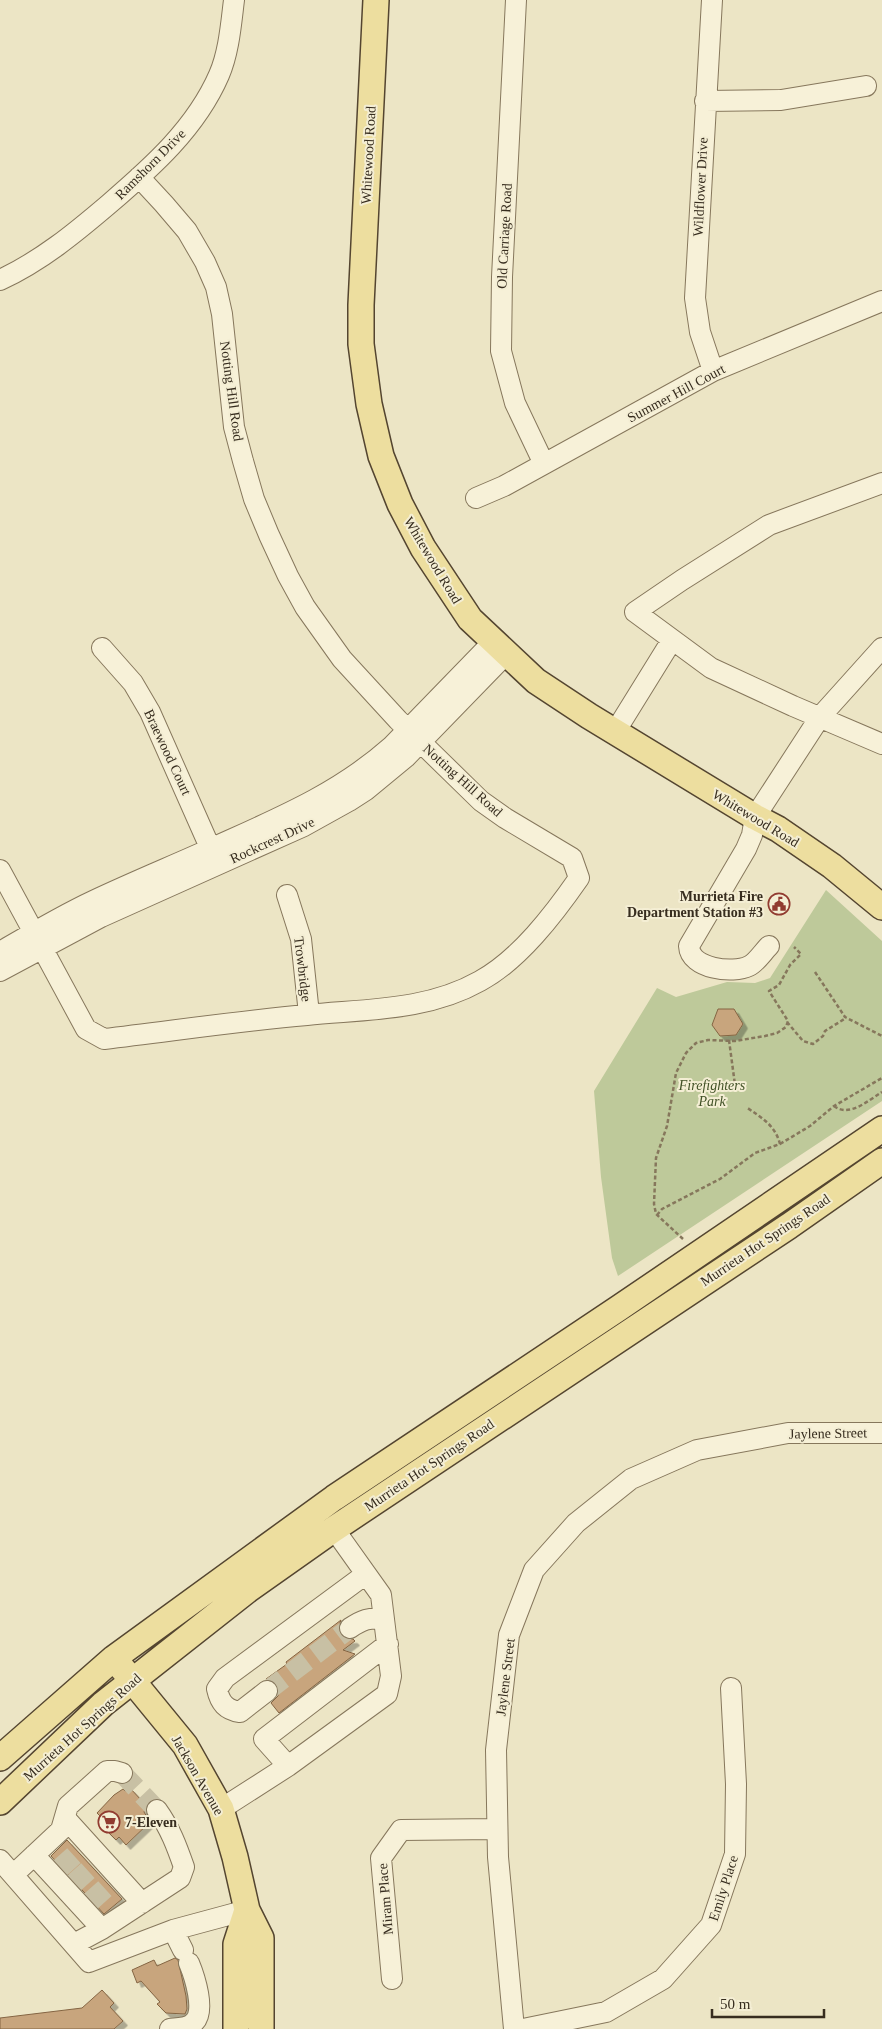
<svg xmlns="http://www.w3.org/2000/svg" width="882" height="2029" font-family="Georgia,serif">
<style>
.green{fill:#bec99a}
.building{fill:#c8a57d;stroke:#846543;filter:url(#shadow)}
.lines{fill:none;stroke-linecap:round;stroke-linejoin:round}
.minor-tunnel{stroke:#c8c0a4;stroke-width:20;stroke-dasharray:20 10;stroke-linecap:butt}
.minor-casing{stroke:#86775c;stroke-width:22}
.major-casing{stroke:#544530;stroke-width:28}
.path{stroke:#86775c;stroke-width:2.5;stroke-dasharray:4 2.5;stroke-linecap:butt}
.minor{stroke:#f7f1d8;stroke-width:20}
.major{stroke:#edde9f;stroke-width:25}
.labels{text-anchor:middle;stroke-width:4;stroke-linejoin:round;paint-order:stroke}
.street-label{font-size:14px;fill:#372d1f;stroke:#f4eed4}
.poi-label{font-size:14px;font-weight:bold;fill:#372d1f;stroke:#f4eed4;text-anchor:end}
.park-label{font-size:14px;font-style:italic;fill:#425227;stroke:#f4eed4}
</style>
<defs>
<filter id="shadow"><feDropShadow dx="4.5" dy="4.5" stdDeviation="0" flood-color="#0004"/></filter>
</defs>
<rect width="100%" height="100%" fill="#ece5c5"/>
<path class="green" d="M826 890 882 941V1101L618 1276 612 1258 601 1177 594 1091 657 988 676 997 727 982 755 983 770 978Z"/>
<path class="building" d="M718 1009H734L743 1024 736 1035 720 1036 712 1025Z
M341 1620 338 1628 340 1635 345 1639H353L355 1641 343 1650 355 1654 279 1713 271 1703 278 1696 279 1689 276 1683 266 1679 287 1664 286 1662Z
M130 1788 142 1801 140 1803 145 1809 144 1812 150 1822 126 1845 119 1837 116 1840 105 1829 109 1825 97 1813 114 1795 123 1789 125 1791Z
M67 1840 122 1899 104 1914 51 1856Z
M175 1958 178 1960 186 1996 187 2009 185 2014 166 2013 157 2004 160 2002 141 1981 137 1983 132 1970 154 1960 157 1966Z
M102 1990 114 2003 110 2007 123 2021 114 2029H0V2018L82 2008Z"/>
<g class="lines">
<path class="minor-tunnel" d="M267 1691 350 1628
M122 1773 157 1810
M59 1869 78 1852
M73 1884 92 1867
M90 1902 109 1885"/>
<g class="minor-casing">
<path id="minor" d="M516 0 502 277 501 351 515 403 544 464
M712 0 695 298 700 332 713 371
M705 101 781 100 866 86
M0 280C41 261 75 233 109 204 152 167 196 128 219 75 229 52 231 24 234 0
M882 483 769 525 682 580 635 612 711 668 793 706 882 744
M476 498 504 486 713 371 882 301
M102 648 133 683 150 712 216 861
M615 732 672 640
M0 870 86 1029 104 1039C172 1031 239 1021 307 1015 366 1009 427 1011 480 981 519 960 554 914 579 878L572 858 505 818 481 801 398 720 342 659 305 607 288 576 269 535 254 499 243 461 234 427 222 314 216 287 205 262 187 231 164 204 139 177
M287 895 301 939 309 1014
M769 946C763 952 756 963 749 966 733 974 690 969 689 946L746 849 752 835 755 817 820 717 882 648
M0 952C31 934 61 916 93 901 131 883 170 867 208 850 274 820 337 795 392 746L493 642
M0 971 101 917 304 826 349 801 366 790 406 757 506 654
M350 1628C362 1620 369 1617 384 1619
M267 1691 240 1712C226 1710 220 1703 217 1689L225 1678 366 1574
M288 1766 264 1739 388 1644
M221 1809 288 1766 387 1694 391 1676 381 1595 334 1529
M65 1818 142 1903
M34 1855 102 1929
M0 1860 89 1962 173 1930 247 1910
M13 1875 61 1830 68 1806 107 1771H115L122 1773
M173 1930 183 1950
M74 1944 102 1929 180 1878 184 1867C177 1847 170 1828 157 1810
M392 1979 381 1858 401 1830 496 1829
M170 2029C177 2028 188 2028 193 2023 207 2013 194 1975 189 1963
M514 2029 498 1857 496 1750 509 1635 534 1570 576 1523 631 1479 697 1450 788 1433H882
M523 2029 606 2012 663 1979 711 1925 735 1854 736 1784 731 1688"/>
</g>
<g class="major-casing">
<path id="major" d="M376 0 361 305V344L369 404 381 456 400 504 423 548 470 619 536 681 589 716 755 817 778 829 832 866 882 907
M122 1668 185 1745 221 1809 235 1857 247 1910 261 1938V2029
M0 1758 114 1658 334 1498 619 1308 882 1129
M0 1802 103 1704 249 1589 334 1529 789 1226 882 1161
M236 2029V1944L247 1910"/>
</g>
<path class="path" d="M815 972 845 1017 882 1036
M787 1022 803 1041 813 1044 823 1036 825 1031 846 1018
M729 1040 735 1085
M834 1106C849 1118 869 1100 882 1092
M780 1144 810 1126 834 1106 882 1078
M657 1215 662 1209 720 1179 755 1153 780 1144C775 1125 762 1118 746 1107
M683 1239 656 1214 654 1204 656 1158 667 1126 676 1073 686 1053 696 1043 708 1040 735 1041 765 1036 777 1033 786 1027 788 1021 769 991 779 985 790 965 801 954 794 947"/>
<use href="#minor" class="minor"/>
<use href="#major" class="major"/>
</g>
<defs>
<g id="civic-ring" transform="scale(1.125)"><circle r="9.5" fill="#f4eed4" stroke="#913b30" stroke-width="1.5"/><path d="M-.6-6.5H3V-4.5H.6V-3L4-1V1h2V6H-6V1h2V-1L-.6-3ZM-1.2 2.5V6h2.4V2.5Z" fill="#913b30"/></g>
<g id="supermarket-ring" transform="scale(1.125)"><circle r="9.5" fill="#f4eed4" stroke="#913b30" stroke-width="1.5"/><path d="M-6-5.5h2.5l.6 2H6L4.5 2H-2.5L-4.4-4H-6ZM-1.5 3.2a1.3 1.3 0 1 0 .1 0ZM3 3.2a1.3 1.3 0 1 0 .1 0Z" fill="#913b30"/></g>
</defs>
<g fill-rule="evenodd">
<use href="#civic-ring" x="779" y="904"/>
<use href="#supermarket-ring" x="109" y="1822"/>
</g>
<g class="labels">
<g class="street-label">
<text transform="translate(368 155) rotate(-87)" y="5">Whitewood Road</text>
<text transform="translate(150 164) rotate(-45)" y="5">Ramshorn Drive</text>
<text transform="translate(700 187) rotate(-87)" y="5">Wildflower Drive</text>
<text transform="translate(504 236) rotate(-87)" y="5">Old Carriage Road</text>
<text transform="translate(232 391) rotate(82)" y="5">Notting Hill Road</text>
<text transform="translate(676 393) rotate(-28)" y="5">Summer Hill Court</text>
<text transform="translate(433 560) rotate(59)" y="5">Whitewood Road</text>
<text transform="translate(168 752) rotate(65)" y="5">Braewood Court</text>
<text transform="translate(463 780) rotate(42)" y="5">Notting Hill Road</text>
<text transform="translate(756 818) rotate(31)" y="5">Whitewood Road</text>
<text transform="translate(272 840) rotate(-25)" y="5">Rockcrest Drive</text>
<text transform="translate(303 969) rotate(83)" y="5">Trowbridge</text>
<text transform="translate(765 1240) rotate(-34)" y="5">Murrieta Hot Springs Road</text>
<text transform="translate(828 1433) rotate(-1)" y="5">Jaylene Street</text>
<text transform="translate(429 1465) rotate(-34)" y="5">Murrieta Hot Springs Road</text>
<text transform="translate(505 1677) rotate(-83)" y="5">Jaylene Street</text>
<text transform="translate(82 1727) rotate(-42)" y="5">Murrieta Hot Springs Road</text>
<text transform="translate(198 1775) rotate(60)" y="5">Jackson Avenue</text>
<text transform="translate(723 1888) rotate(-72)" y="5">Emily Place</text>
<text transform="translate(385 1899) rotate(-95)" y="5">Miram Place</text>
</g>
<g class="poi-label">
<text x="763" y="901">Murrieta Fire<tspan x="763" dy="16">Department Station #3</tspan></text>
<text x="125" y="1827" text-anchor="start">7-Eleven</text>
</g>
<g class="park-label">
<text x="712" y="1090">Firefighters<tspan x="712" dy="16">Park</tspan></text>
</g>
</g>
<path d="M712 2009v8h112v-8" fill="none" stroke="#372d1f" stroke-width="2.5"/>
<text x="720" y="2009" font-size="15" fill="#372d1f" stroke="#f4eed4" stroke-width="4" paint-order="stroke">50 m</text>
</svg>
